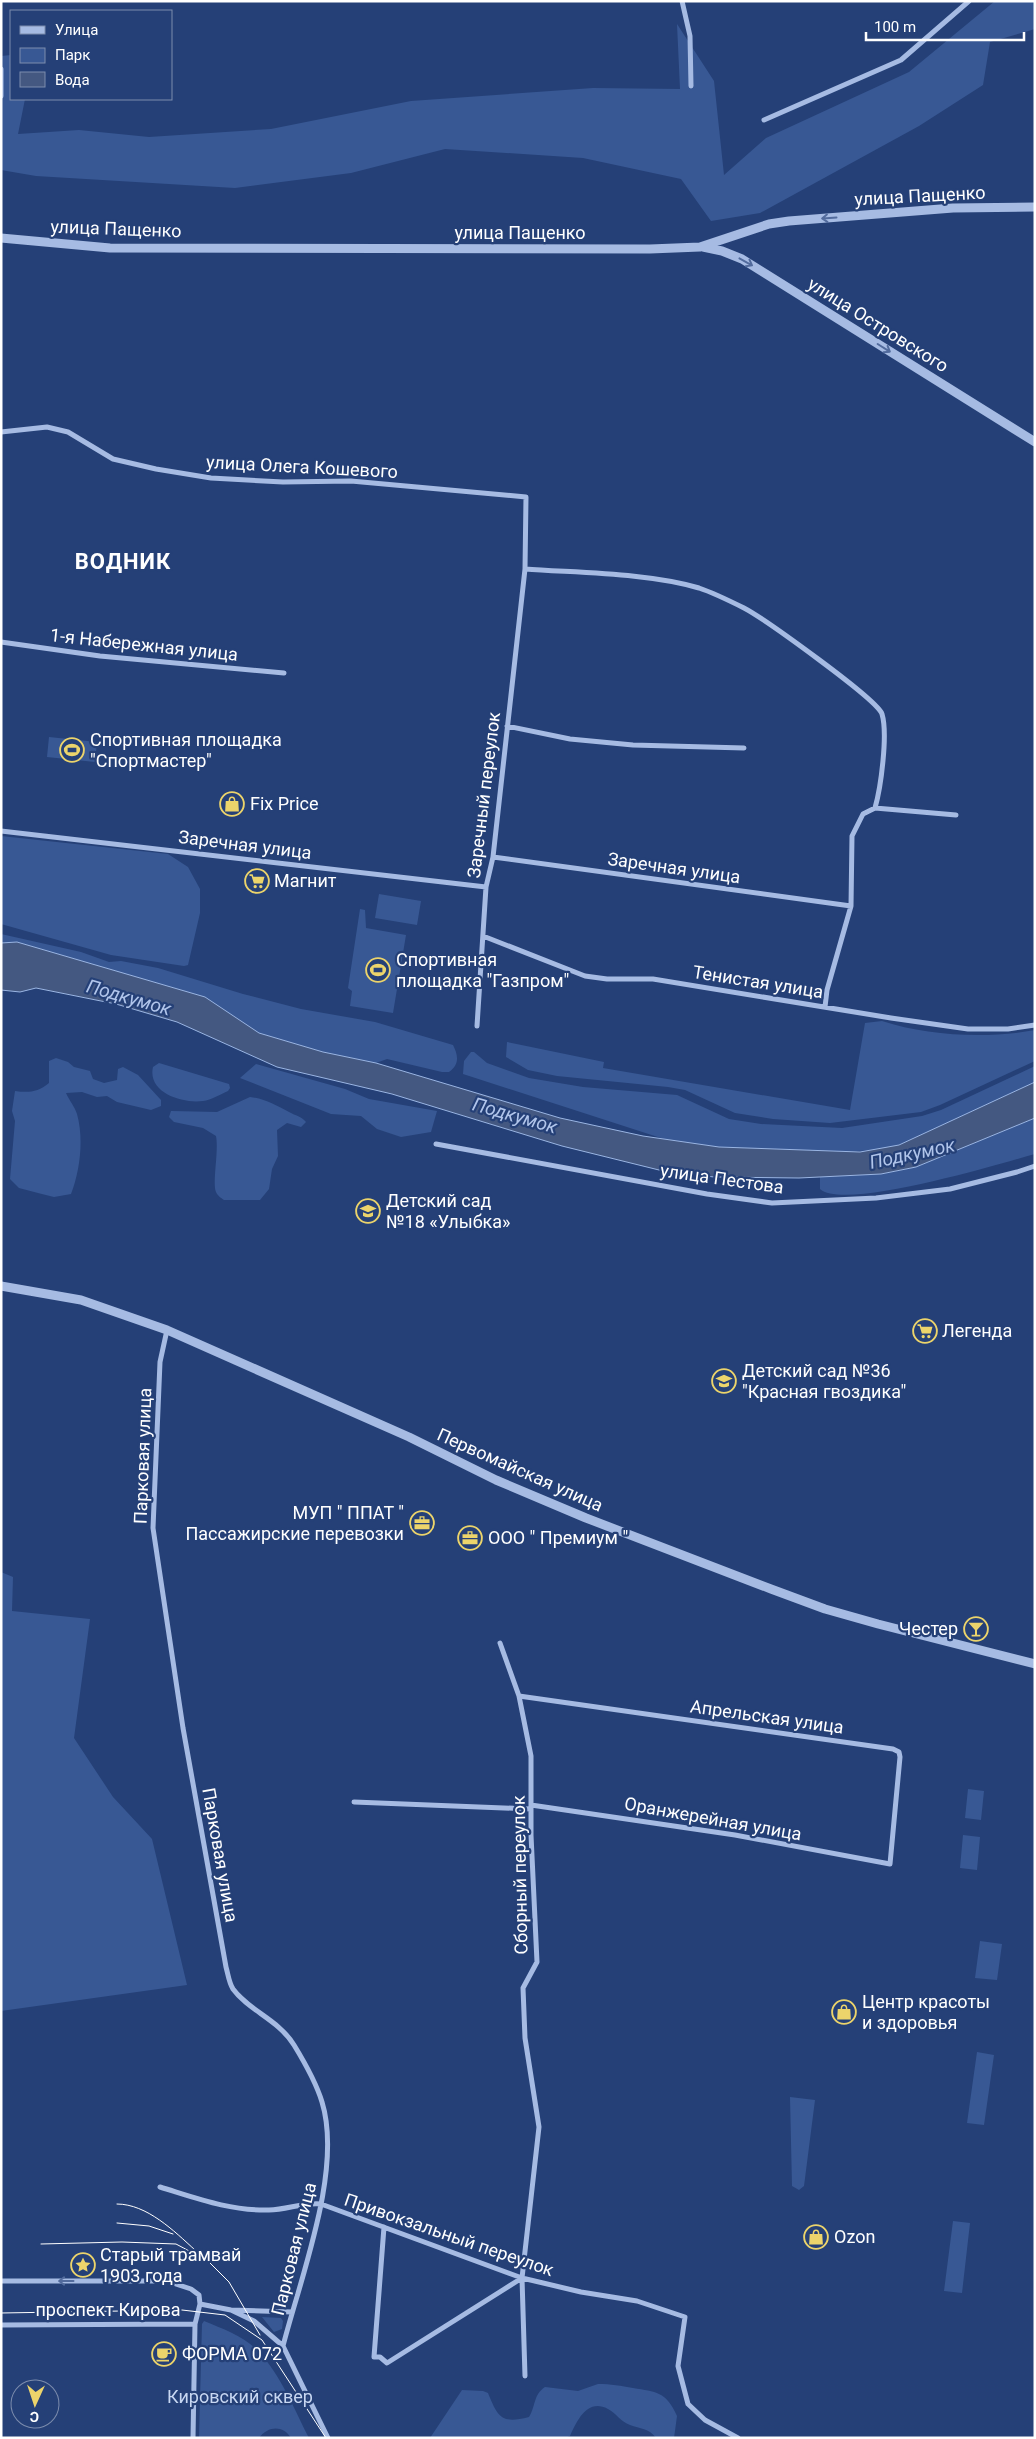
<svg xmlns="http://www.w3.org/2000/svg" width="1036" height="2439" font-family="Roboto,sans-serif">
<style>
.green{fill:#385894}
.water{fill:#445881;stroke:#9ab5e3}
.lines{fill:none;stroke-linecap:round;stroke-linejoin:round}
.minor{stroke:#a6bbe3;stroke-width:5}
.tertiary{stroke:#a6bbe3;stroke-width:9}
.tram{stroke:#fff;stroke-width:1}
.oneway{stroke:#526b9d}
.labels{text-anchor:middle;stroke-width:4.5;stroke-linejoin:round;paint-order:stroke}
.street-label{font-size:18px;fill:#fff;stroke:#254077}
.poi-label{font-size:18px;fill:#fff;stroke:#254077;text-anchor:start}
.park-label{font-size:18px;fill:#c8d7f2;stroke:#254077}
.water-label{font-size:19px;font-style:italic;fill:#b1c5eb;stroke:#254077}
.district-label{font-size:22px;font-weight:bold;letter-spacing:1px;fill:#fff;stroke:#254077}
</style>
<rect width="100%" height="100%" fill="#254077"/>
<path class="green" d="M995 1H1035V29L990 42 983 85 919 126 760 213 711 221 681 179 583 158 445 149 351 173 235 188 36 176 1 170V56L11 55V99H25L18 134 79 130 149 137 271 129 411 101 593 88 680 89 677 24 714 81 724 175 766 138 909 72Z
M49 737 97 742 95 762 47 757Z
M1 836 168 854 188 867 200 889V913L188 965 184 966 111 955 1 924Z
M379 894 421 901 417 925 375 918Z
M360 909 365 910 366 928 406 935 393 1013 350 1006 352 991 348 988Z
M1 934 81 952 109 962 121 961 158 968 243 994 301 1009 375 1022 453 1045C458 1055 460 1064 449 1072H442L387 1059 376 1063 323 1052 259 1033 205 997 17 942 1 943Z
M882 1021C928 1036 987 1039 1035 1030V1061L940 1105 921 1112 830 1123 773 1119 735 1113 685 1090 668 1087 557 1076 528 1070 506 1057 507 1042 604 1062 603 1068 850 1110 865 1023Z
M471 1052H474L487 1063 529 1078 583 1087 677 1095 729 1119 761 1124 842 1128 922 1116 941 1110 1035 1066V1082L899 1145 878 1150 837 1152 719 1147 664 1139 463 1074 464 1061Z
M56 1058 68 1062 74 1067 90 1071 93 1079 104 1083 117 1080 118 1069 123 1067 138 1075 161 1100V1106L151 1110 117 1102 107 1096 97 1097 82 1092 66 1093C69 1100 75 1107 77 1114 84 1139 80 1171 71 1194L54 1197 38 1193 19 1188 10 1179 15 1121 12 1111 15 1091C29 1093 38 1092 49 1083V1061Z
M159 1063 229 1084 230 1088 228 1091C221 1094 211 1100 203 1101 183 1104 147 1093 153 1067Z
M256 1064 345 1089 369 1099 437 1111 431 1132 401 1137 377 1129 361 1116 331 1114 240 1078Z
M250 1097C266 1099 275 1105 289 1112 296 1116 301 1116 306 1122L301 1127 287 1123 277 1130 278 1156 272 1169 269 1189 260 1200H224C221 1198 217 1195 216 1192 212 1183 219 1151 216 1136L203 1128 174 1122 169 1117 171 1111 217 1112Z
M1035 1118V1154C999 1164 845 1211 820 1189V1177L881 1174 916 1167Z
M1 1572 13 1577 12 1611 90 1619 74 1738 113 1797 152 1839 187 1985 1 2011Z
M968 1789 984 1791 981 1820 965 1818Z
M963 1835 980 1837 977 1870 960 1868Z
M980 1941 1002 1944 997 1980 975 1978Z
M977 2052 994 2055 984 2125 967 2123Z
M790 2097 815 2100 804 2186 799 2190 792 2186Z
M953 2221 970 2223 962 2293 944 2291Z
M262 2317 281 2318 283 2321 282 2329 274 2332Z
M204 2321C223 2329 244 2336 258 2351 281 2375 294 2409 309 2438H291C283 2425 268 2426 259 2438H199L202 2324Z
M598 2384C611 2384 621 2386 633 2388 656 2392 666 2391 677 2416L674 2438H656C649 2428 640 2429 630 2425 621 2422 616 2413 608 2409 587 2398 577 2421 570 2436L565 2438H430L462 2390 483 2391 488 2393C498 2418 502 2424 529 2417 536 2406 533 2395 545 2387L578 2391Z"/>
<path class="water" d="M17 942 205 997 259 1033 323 1052 376 1063 560 1118 643 1136 719 1147 860 1152 899 1145 1035 1082V1118L916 1167 881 1174 799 1178 714 1177 659 1170 562 1146 392 1094 277 1067 177 1022 116 1004 36 988 20 992 1 990V943Z"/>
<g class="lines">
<path class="minor" d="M682 1 690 36 691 86
M1 69V96
M764 120 901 60 969 1
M1 432 47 427 68 432 113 459 156 469 211 478 283 482 351 481 526 497 525 569C579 573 648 573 699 588 714 593 730 601 744 608 763 618 877 699 882 714 888 734 881 787 875 808L863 814 852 836 851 906 827 990 825 1007
M1 642 100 656 284 673
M507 726 570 739 633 745 744 748
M875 808 956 815
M1 831 486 887
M493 857 851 906
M483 936 585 976 607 979H653L891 1018 968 1029H1008L1035 1025
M477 1026 486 887 493 857 525 569
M436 1144 707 1194 772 1203 876 1198 950 1189 1017 1172 1035 1166
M167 1330 160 1362 153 1528 183 1728 226 1967C228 1974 229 1983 233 1989 249 2011 278 2019 294 2045 305 2063 316 2082 322 2102 343 2170 300 2279 283 2346
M500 1643 519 1696 531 1756V1835L537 1962 523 1988 525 2038 539 2127 522 2278 525 2376
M519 1696 893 1749 899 1752 900 1757 890 1864 735 1835 531 1805
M354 1802 531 1809
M160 2187C196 2198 230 2211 269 2210 287 2210 303 2202 321 2204L522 2278 581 2292 637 2301 685 2317 678 2366 688 2404 705 2420 738 2438
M384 2227 374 2357H380L387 2363 522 2278
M1 2281H167L191 2289 199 2295 200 2304 195 2324 1 2325
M200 2304 231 2310 292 2312
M231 2310 254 2321 283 2346 328 2438
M193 2438 195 2324"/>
<path class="tertiary" d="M1 238 110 248 650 249 700 247 769 224 789 221 953 208 1035 207
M703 247 722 251 742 259 1035 442
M1 1286 81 1300 167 1330 409 1437 496 1480 586 1518 771 1589 825 1609 878 1624 1035 1664"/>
<path class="tram" d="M117 2204C147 2204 174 2231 195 2250
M117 2223 149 2226 173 2234
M41 2244 122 2242 176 2244 208 2261 229 2282 260 2335
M1 2313 182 2310 225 2315 262 2340 326 2438"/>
</g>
<defs><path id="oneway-shaft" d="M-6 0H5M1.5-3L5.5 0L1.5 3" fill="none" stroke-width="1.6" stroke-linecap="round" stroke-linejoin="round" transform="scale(1.25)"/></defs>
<g class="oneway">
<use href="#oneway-shaft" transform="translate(829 218) rotate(176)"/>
<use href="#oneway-shaft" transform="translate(746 262) rotate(29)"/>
<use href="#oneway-shaft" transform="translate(884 348) rotate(32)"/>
<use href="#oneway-shaft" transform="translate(66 2281) rotate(-180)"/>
</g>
<defs>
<g id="stadium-ring" transform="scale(1.25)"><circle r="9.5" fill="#254077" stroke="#ecd46b" stroke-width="1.5"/><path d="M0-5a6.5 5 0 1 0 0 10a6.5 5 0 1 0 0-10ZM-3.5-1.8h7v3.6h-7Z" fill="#ecd46b"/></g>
<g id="shop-ring" transform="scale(1.25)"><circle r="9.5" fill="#254077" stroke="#ecd46b" stroke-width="1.5"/><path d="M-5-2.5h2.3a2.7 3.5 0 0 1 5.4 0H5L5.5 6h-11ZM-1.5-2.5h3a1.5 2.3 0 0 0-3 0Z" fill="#ecd46b"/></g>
<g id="supermarket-ring" transform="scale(1.25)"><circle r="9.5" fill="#254077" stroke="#ecd46b" stroke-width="1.5"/><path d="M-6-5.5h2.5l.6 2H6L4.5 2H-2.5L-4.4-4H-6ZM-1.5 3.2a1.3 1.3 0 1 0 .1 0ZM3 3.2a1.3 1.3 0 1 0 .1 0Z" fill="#ecd46b"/></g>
<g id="school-ring" transform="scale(1.25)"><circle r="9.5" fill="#254077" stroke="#ecd46b" stroke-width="1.5"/><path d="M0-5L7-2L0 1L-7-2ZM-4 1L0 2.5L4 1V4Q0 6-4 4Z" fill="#ecd46b"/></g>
<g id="office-ring" transform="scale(1.25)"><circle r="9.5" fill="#254077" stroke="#ecd46b" stroke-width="1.5"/><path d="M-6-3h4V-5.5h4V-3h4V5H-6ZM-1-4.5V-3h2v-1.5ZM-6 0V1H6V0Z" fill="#ecd46b"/></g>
<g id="bar-ring" transform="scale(1.25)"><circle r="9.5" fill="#254077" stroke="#ecd46b" stroke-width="1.5"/><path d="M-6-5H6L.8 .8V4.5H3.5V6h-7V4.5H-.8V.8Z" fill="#ecd46b"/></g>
<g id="sight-ring" transform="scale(1.25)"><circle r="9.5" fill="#254077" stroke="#ecd46b" stroke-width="1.5"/><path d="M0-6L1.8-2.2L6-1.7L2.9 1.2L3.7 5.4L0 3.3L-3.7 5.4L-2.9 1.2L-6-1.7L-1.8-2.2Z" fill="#ecd46b"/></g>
<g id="cafe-ring" transform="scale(1.25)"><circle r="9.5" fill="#254077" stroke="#ecd46b" stroke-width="1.5"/><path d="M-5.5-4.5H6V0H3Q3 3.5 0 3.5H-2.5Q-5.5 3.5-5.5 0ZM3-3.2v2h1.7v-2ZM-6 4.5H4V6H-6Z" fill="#ecd46b"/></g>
</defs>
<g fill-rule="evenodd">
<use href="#stadium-ring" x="72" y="750"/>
<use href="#shop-ring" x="232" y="804"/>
<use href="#supermarket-ring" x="257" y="881"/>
<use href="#stadium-ring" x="378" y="970"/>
<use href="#school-ring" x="368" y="1211"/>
<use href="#supermarket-ring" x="925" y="1331"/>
<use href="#school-ring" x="724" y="1381"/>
<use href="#office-ring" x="422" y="1523"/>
<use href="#office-ring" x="470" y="1538"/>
<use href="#bar-ring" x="976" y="1629"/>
<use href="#shop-ring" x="844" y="2012"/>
<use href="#shop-ring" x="816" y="2237"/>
<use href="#sight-ring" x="83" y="2265"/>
<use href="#cafe-ring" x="164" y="2354"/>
</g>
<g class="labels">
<g class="street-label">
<text transform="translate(920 196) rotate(-3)" y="6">улица Пащенко</text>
<text transform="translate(116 229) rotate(2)" y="6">улица Пащенко</text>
<text x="520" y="239">улица Пащенко</text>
<text transform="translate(878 325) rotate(32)" y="6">улица Островского</text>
<text transform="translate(302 467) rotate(3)" y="6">улица Олега Кошевого</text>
<text transform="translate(144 645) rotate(6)" y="6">1-я Набережная улица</text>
<text transform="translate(484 795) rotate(-83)" y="6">Заречный переулок</text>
<text transform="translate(245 845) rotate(7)" y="6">Заречная улица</text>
<text transform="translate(674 868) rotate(8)" y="6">Заречная улица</text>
<text transform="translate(758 982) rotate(9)" y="6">Тенистая улица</text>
<text transform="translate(722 1179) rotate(8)" y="6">улица Пестова</text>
<text transform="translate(143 1456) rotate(-88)" y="6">Парковая улица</text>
<text transform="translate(520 1470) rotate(24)" y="6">Первомайская улица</text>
<text transform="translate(767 1717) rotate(8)" y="6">Апрельская улица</text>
<text transform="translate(713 1819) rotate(10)" y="6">Оранжерейная улица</text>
<text transform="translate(220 1855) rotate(80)" y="6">Парковая улица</text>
<text transform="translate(520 1875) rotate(-91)" y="6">Сборный переулок</text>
<text transform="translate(449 2235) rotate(19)" y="6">Привокзальный переулок</text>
<text transform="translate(294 2249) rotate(-76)" y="6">Парковая улица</text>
<text x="108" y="2316">проспект Кирова</text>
</g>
<g class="poi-label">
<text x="90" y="746">Спортивная площадка<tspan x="90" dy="21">"Спортмастер"</tspan></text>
<text x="250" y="810">Fix Price</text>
<text x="274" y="887">Магнит</text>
<text x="396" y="966">Спортивная<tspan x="396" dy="21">площадка "Газпром"</tspan></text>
<text x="386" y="1207">Детский сад<tspan x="386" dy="21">№18 «Улыбка»</tspan></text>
<text x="942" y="1337">Легенда</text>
<text x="742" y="1377">Детский сад №36<tspan x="742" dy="21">"Красная гвоздика"</tspan></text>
<text x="404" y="1519" text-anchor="end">МУП " ППАТ "<tspan x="404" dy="21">Пассажирские перевозки</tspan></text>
<text x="488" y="1544">ООО " Премиум "</text>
<text x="958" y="1635" text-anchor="end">Честер</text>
<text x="862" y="2008">Центр красоты<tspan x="862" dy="21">и здоровья</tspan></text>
<text x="834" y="2243">Ozon</text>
<text x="100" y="2261">Старый трамвай<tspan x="100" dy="21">1903 года</tspan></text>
<text x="182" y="2360">ФОРМА 072</text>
</g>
<g class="park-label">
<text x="240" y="2403">Кировский сквер</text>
</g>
<g class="water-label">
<text transform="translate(129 997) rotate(16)" y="7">Подкумок</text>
<text transform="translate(515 1115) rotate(16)" y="7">Подкумок</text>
<text transform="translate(912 1153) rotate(-12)" y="7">Подкумок</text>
</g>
<g class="district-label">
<text x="123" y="569">ВОДНИК</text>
</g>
</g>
<rect width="1036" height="2439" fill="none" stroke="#ffffff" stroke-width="5"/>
<rect x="10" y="10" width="162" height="90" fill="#254077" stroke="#7c8cad"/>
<rect x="20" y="26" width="25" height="8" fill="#a6bbe3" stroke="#7c8cad"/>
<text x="55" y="35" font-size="15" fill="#ffffff">Улица</text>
<rect x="20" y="48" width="25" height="15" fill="#385894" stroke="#7c8cad"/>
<text x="55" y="60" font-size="15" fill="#ffffff">Парк</text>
<rect x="20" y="72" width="25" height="15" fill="#445881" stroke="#7c8cad"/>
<text x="55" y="85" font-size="15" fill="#ffffff">Вода</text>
<g transform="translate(35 2404) rotate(183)"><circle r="24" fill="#254077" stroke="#7c8cad"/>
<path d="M0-4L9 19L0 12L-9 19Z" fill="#ecd46b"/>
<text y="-8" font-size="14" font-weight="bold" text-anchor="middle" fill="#ffffff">С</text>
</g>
<path d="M866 32v8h158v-8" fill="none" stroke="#ffffff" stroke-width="2.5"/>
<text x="874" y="32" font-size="15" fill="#ffffff" stroke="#254077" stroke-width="4" paint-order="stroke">100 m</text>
</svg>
